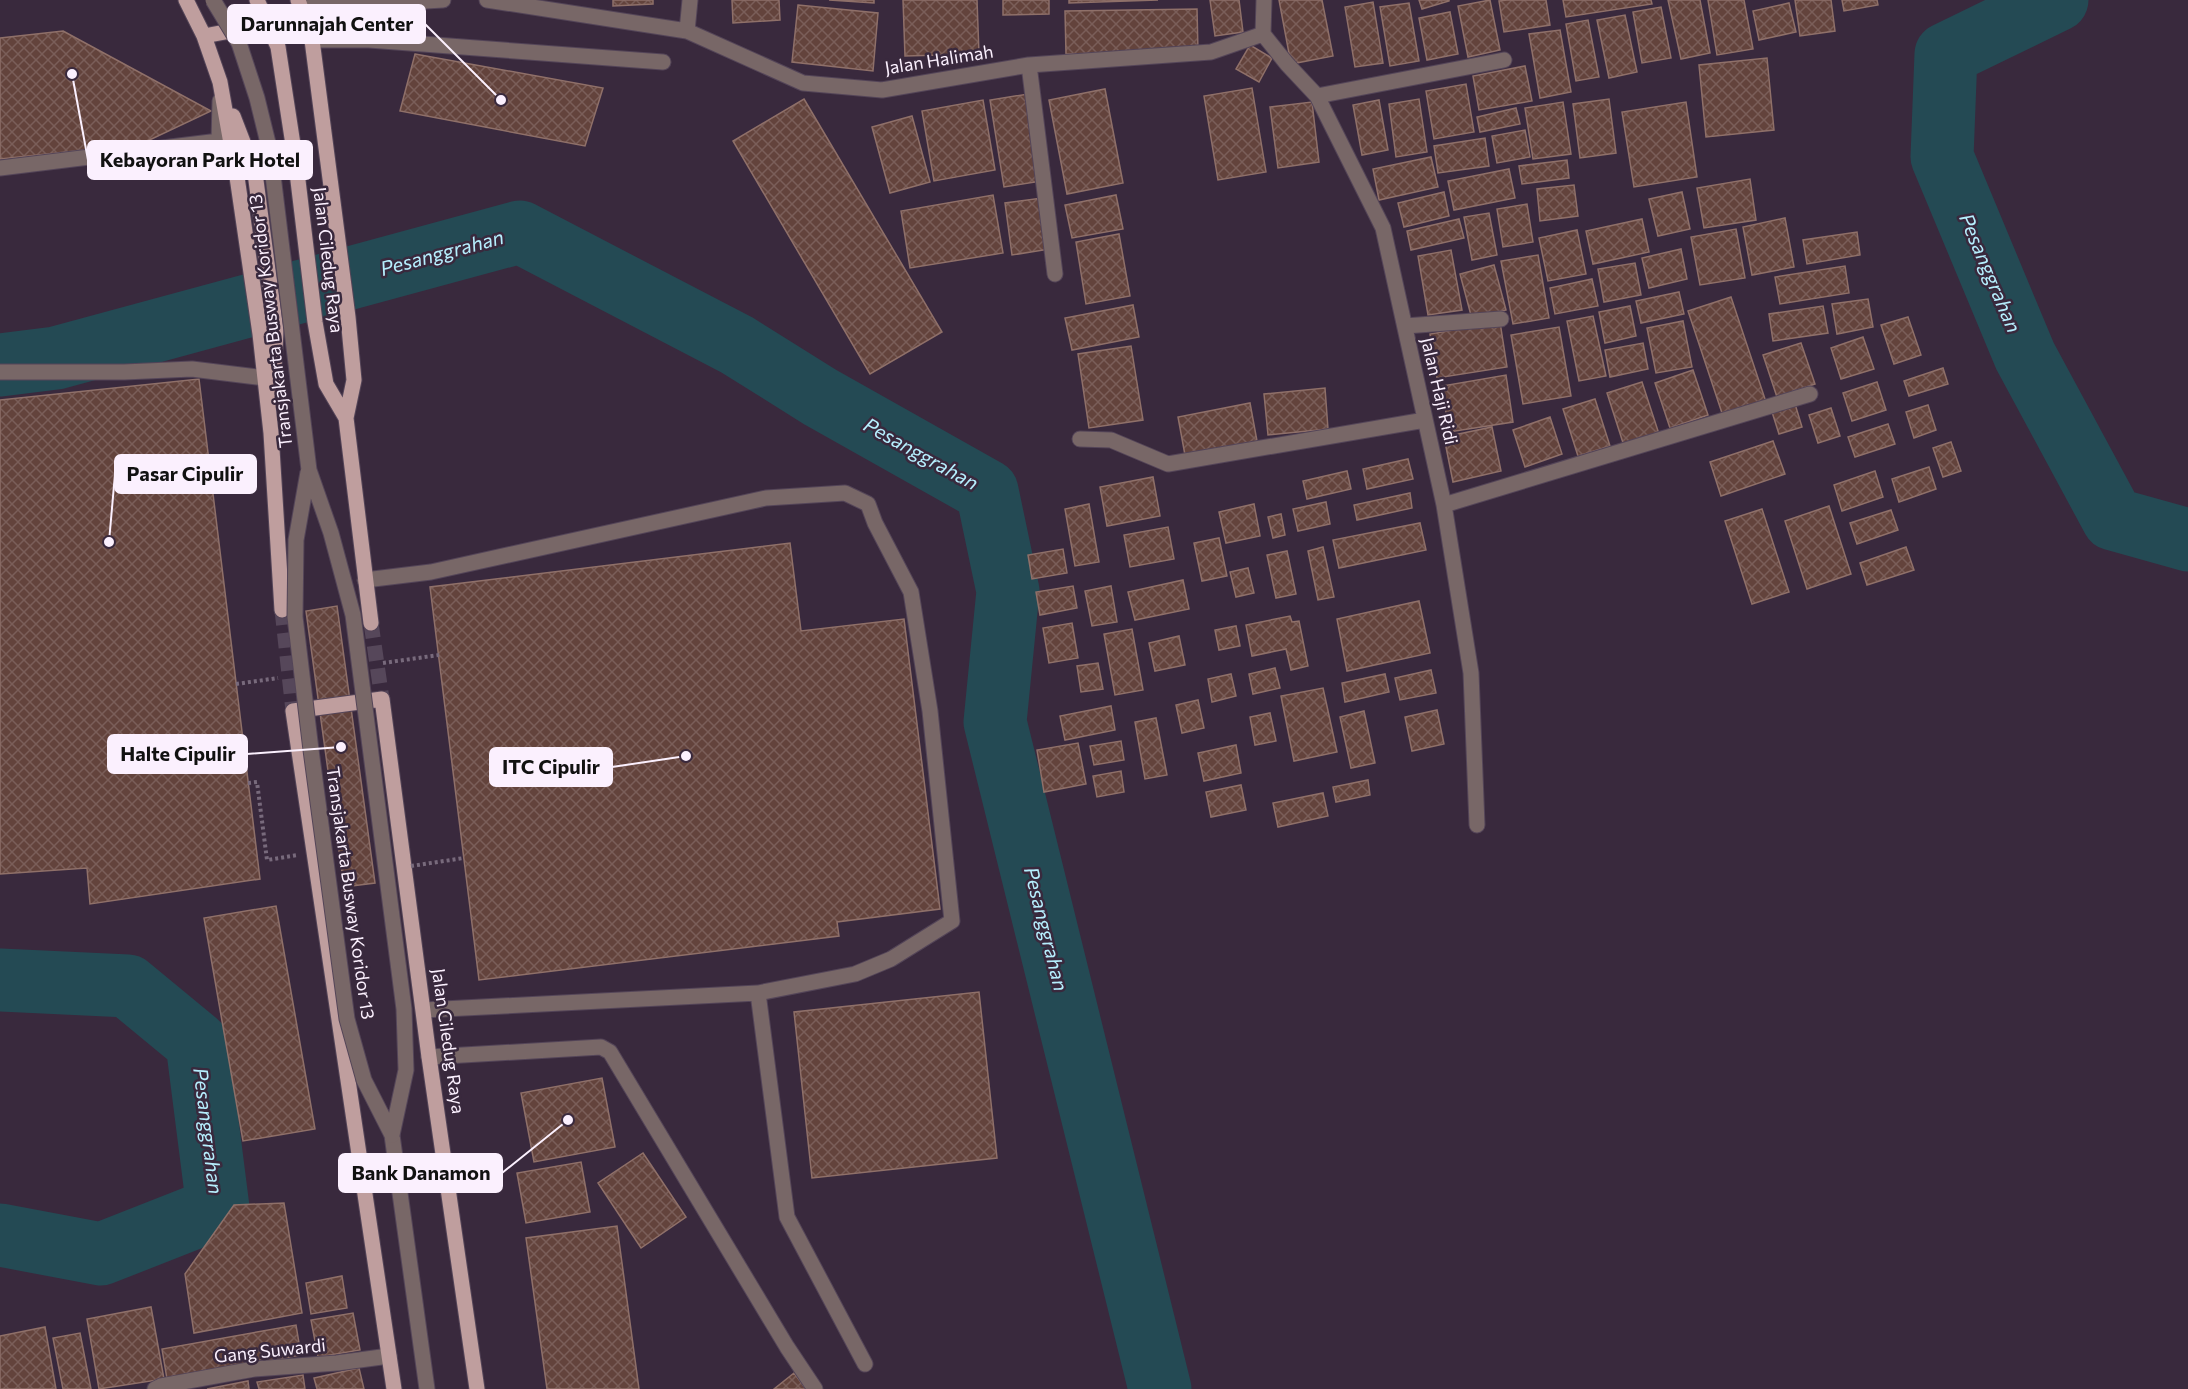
<svg xmlns="http://www.w3.org/2000/svg" width="2188" height="1389" font-family="Commissioner,sans-serif">
<style>
.lines{fill:none;stroke-linecap:round;stroke-linejoin:round}
.river{stroke:#244a54;stroke-width:63}
.building{fill:url(#building-cross-hatch);stroke:#8f7069;stroke-width:1.5}
.primary-tunnel{stroke:#56475a;stroke-width:15;stroke-dasharray:15 8;stroke-linecap:butt}
.service-casing{stroke:#544558;stroke-width:17}
.minor-casing{stroke:#544558;stroke-width:17}
.primary-casing{stroke:#544558;stroke-width:17}
.service{stroke:#786767;stroke-width:15}
.minor{stroke:#786767;stroke-width:15}
.primary{stroke:#bf9e9e;stroke-width:15}
.service-bridge-casing{stroke:#544558;stroke-width:17;stroke-linecap:butt}
.path-bridge{stroke:#786a7c;stroke-width:4;stroke-dasharray:3 3;stroke-linecap:butt}
.service-bridge{stroke:#786767;stroke-width:15}
.labels{text-anchor:middle;stroke-width:5;stroke-linejoin:round;paint-order:stroke}
.street-label{font-size:18px;fill:#fbf0fe;stroke:#39293d}
.water-label{font-size:20px;font-style:italic;fill:#b6effe;stroke:#39293d}
.leader{fill:none;stroke:#fbf0fe;stroke-width:2}
.callout-dot{fill:#fbf0fe;stroke:#39293d;stroke-width:2}
.callout{fill:#fbf0fe;stroke:#fbf0fe;stroke-width:2}
.callout-label{font-size:20px;text-anchor:middle;font-weight:bold;fill:#111}
</style>
<defs>
<pattern id="building-cross-hatch" width="8" height="8" patternUnits="userSpaceOnUse" patternTransform="scale(1.5)"><rect width="8" height="8" fill="#63433c"/><path d="M0 0l8 8M0 8l8-8" fill="none" stroke="#7a5e59"/></pattern>
</defs>
<rect width="100%" height="100%" fill="#39293d"/>
<g class="lines">
<path class="river" d="M2057 0 1946 54 1942 157 2025 356 2113 519 2188 540
M0 365 56 358 520 232 737 345 820 397 987 491 1008 591 995 722 1160 1389
M0 980 128 986 197 1043 218 1208 101 1254 0 1235"/>
</g>
<path class="building" d="M613 0H653V4L613 6Z
M732 0H779L780 20 733 23Z
M829 0H874V3Z
M903 0H977L979 54 905 56Z
M1003 0H1049V14L1003 15Z
M1069 0H1158L1069 3Z
M1210 0H1239L1243 32 1215 36Z
M1279 0H1322L1333 56 1291 64Z
M1419 0H1449V1L1422 9Z
M1490 0 1500 50 1468 57 1458 6Z
M1507 0H1546L1550 25 1504 32 1499 1Z
M1563 0H1651L1652 4 1566 17Z
M1668 0H1700L1710 53 1681 59Z
M1708 0H1744L1753 49 1717 55Z
M1795 0H1831L1835 31 1800 36Z
M1842 0H1877L1878 5 1844 11Z
M1373 2 1383 63 1355 67 1345 7Z
M1409 3 1419 61 1390 66 1380 7Z
M1789 3 1796 32 1759 40 1753 11Z
M798 5 878 13 873 71 792 62Z
M1661 7 1671 58 1642 63 1633 12Z
M1197 9 1198 51 1066 54 1065 11Z
M1450 12 1458 54 1427 60 1419 18Z
M1625 15 1637 72 1609 78 1597 20Z
M1588 20 1599 77 1576 81 1566 24Z
M1560 30 1571 92 1540 98 1529 34Z
M63 31 211 111 141 144 0 159V38Z
M1250 45 1272 58 1259 82 1236 69Z
M415 54 603 88 585 146 400 111Z
M1767 58 1774 130 1706 137 1699 65Z
M1525 66 1532 101 1479 110 1473 76Z
M1466 84 1474 132 1434 139 1426 91Z
M1252 88 1266 172 1218 180 1204 96Z
M1105 89 1123 183 1067 194 1049 100Z
M1028 94 1042 181 1004 187 990 100Z
M804 99 942 332 870 374 733 141Z
M1419 99 1427 152 1396 157 1389 104Z
M1609 99 1616 153 1580 158 1573 104Z
M983 100 995 170 934 181 922 111Z
M1379 100 1388 150 1362 155 1353 105Z
M1312 102 1319 162 1278 168 1270 107Z
M1563 102 1571 154 1533 159 1525 108Z
M1686 102 1697 177 1634 187 1622 112Z
M1516 108 1520 124 1480 132 1477 117Z
M912 116 930 182 890 193 872 127Z
M1525 130 1530 157 1497 163 1492 136Z
M1485 138 1489 166 1438 173 1434 146Z
M1431 157 1438 187 1379 200 1373 169Z
M1567 160 1569 178 1522 184 1519 166Z
M1509 169 1515 198 1454 210 1448 181Z
M1750 179 1756 220 1704 228 1697 188Z
M1574 185 1578 216 1540 221 1537 189Z
M1444 192 1449 216 1404 227 1398 203Z
M1682 192 1690 229 1658 236 1649 199Z
M993 195 1003 253 910 268 901 211Z
M1116 195 1123 229 1072 238 1065 205Z
M1042 198 1050 249 1012 255 1005 203Z
M1527 204 1533 242 1503 247 1497 209Z
M1489 213 1497 255 1472 260 1464 217Z
M1785 218 1794 267 1752 275 1743 227Z
M1459 219 1464 238 1411 250 1407 231Z
M1642 219 1649 252 1593 264 1586 231Z
M1736 229 1745 278 1700 285 1691 237Z
M1577 230 1586 274 1548 281 1539 238Z
M1857 232 1860 255 1807 264 1803 240Z
M1119 234 1130 296 1086 304 1076 242Z
M1681 249 1687 279 1649 288 1642 258Z
M1451 250 1462 310 1428 315 1418 256Z
M1538 255 1549 318 1513 324 1501 261Z
M1635 263 1641 295 1604 302 1598 269Z
M1494 265 1506 310 1472 319 1460 274Z
M1845 266 1849 293 1780 304 1775 277Z
M1592 279 1598 306 1555 314 1550 288Z
M1679 292 1684 314 1641 323 1636 301Z
M1731 297 1766 402 1723 416 1688 311Z
M1868 299 1873 327 1837 334 1832 304Z
M1133 305 1139 337 1072 350 1065 318Z
M1630 306 1636 336 1605 343 1599 312Z
M1823 306 1828 333 1773 341 1769 314Z
M1593 316 1606 376 1579 381 1567 321Z
M1908 317 1921 355 1894 364 1881 325Z
M1683 321 1692 367 1656 373 1647 328Z
M1500 322 1507 367 1437 378 1430 334Z
M1559 327 1571 396 1523 404 1511 335Z
M1863 337 1874 369 1841 379 1831 348Z
M1643 343 1648 369 1610 377 1605 350Z
M1801 343 1815 384 1777 397 1763 355Z
M1131 346 1143 420 1089 428 1078 354Z
M1943 368 1948 384 1909 396 1904 381Z
M1693 370 1708 415 1670 428 1655 383Z
M1506 375 1513 422 1449 432 1442 386Z
M199 379 260 879 90 904 87 868 0 874V400Z
M1642 382 1660 437 1625 449 1607 393Z
M1877 382 1886 410 1852 421 1843 393Z
M1325 388 1328 429 1268 435 1264 394Z
M1595 399 1610 446 1578 456 1563 409Z
M1250 403 1257 441 1185 455 1178 417Z
M1795 404 1802 427 1779 434 1772 412Z
M1928 405 1936 430 1914 438 1906 412Z
M1831 408 1840 436 1818 443 1809 415Z
M1550 417 1562 454 1525 467 1513 430Z
M1888 424 1895 444 1855 457 1848 437Z
M1492 427 1501 471 1453 482 1444 437Z
M1773 441 1785 474 1721 496 1710 462Z
M1951 442 1961 471 1943 477 1933 448Z
M1408 459 1413 479 1367 489 1363 469Z
M1929 467 1936 489 1899 502 1892 479Z
M1347 471 1351 489 1307 499 1303 481Z
M1875 471 1883 497 1842 511 1834 485Z
M1153 477 1160 516 1107 526 1100 487Z
M1410 493 1412 508 1357 520 1354 505Z
M1326 502 1330 524 1298 531 1293 509Z
M1089 504 1099 562 1075 566 1065 509Z
M1254 504 1260 536 1226 543 1219 512Z
M1829 506 1851 574 1807 589 1785 521Z
M1762 509 1789 592 1752 604 1725 521Z
M1891 510 1898 530 1857 544 1850 523Z
M1281 514 1285 535 1273 538 1268 517Z
M1420 523 1426 550 1339 568 1333 540Z
M1168 527 1174 559 1130 567 1124 535Z
M1219 538 1227 576 1202 581 1194 543Z
M790 543 801 631 904 619 940 909 837 922 839 936 479 980 430 587Z
M1323 547 1334 597 1318 600 1308 551Z
M1906 547 1914 570 1867 585 1860 563Z
M1063 549 1067 573 1032 579 1028 555Z
M1287 551 1296 594 1276 598 1267 555Z
M1248 568 1254 593 1236 597 1230 572Z
M1183 580 1189 609 1135 620 1128 592Z
M1073 586 1077 608 1040 615 1036 592Z
M1111 586 1117 622 1092 626 1085 591Z
M1419 601 1430 653 1347 671 1337 619Z
M337 606 375 883 344 887 306 611Z
M1290 616 1292 622 1299 621 1308 666 1291 670 1286 649 1252 656 1246 625Z
M1072 623 1078 658 1049 663 1043 628Z
M1236 626 1240 646 1219 650 1215 630Z
M1132 629 1143 690 1115 695 1104 634Z
M1179 636 1185 665 1155 671 1149 643Z
M1098 663 1103 689 1081 692 1077 666Z
M1275 668 1280 688 1253 694 1249 674Z
M1431 670 1436 693 1400 700 1395 678Z
M1231 674 1236 696 1212 702 1208 679Z
M1385 674 1389 692 1345 702 1342 683Z
M1323 688 1337 752 1294 761 1281 696Z
M1198 700 1204 728 1182 733 1176 705Z
M1111 706 1115 730 1065 740 1060 716Z
M1437 710 1444 744 1412 751 1405 717Z
M1364 711 1375 763 1351 768 1340 717Z
M1270 713 1276 741 1255 745 1250 717Z
M1156 718 1167 775 1145 779 1135 722Z
M1121 741 1124 760 1094 765 1090 746Z
M1078 743 1086 784 1044 792 1037 750Z
M1236 745 1241 773 1204 781 1198 753Z
M1121 771 1124 792 1097 797 1093 776Z
M1368 780 1370 795 1336 802 1333 787Z
M1241 785 1246 810 1211 817 1206 792Z
M1323 793 1328 816 1278 827 1273 803Z
M276 906 315 1129 243 1141 204 918Z
M979 992 997 1158 812 1178 794 1012Z
M602 1078 615 1147 534 1162 521 1093Z
M643 1153 686 1217 641 1248 598 1183Z
M581 1162 590 1212 526 1223 517 1173Z
M284 1203 302 1313 194 1333 185 1274 234 1205Z
M617 1226 639 1389H547L526 1238Z
M342 1276 347 1308 311 1314 306 1283Z
M151 1307 164 1379 99 1389 87 1319Z
M353 1313 360 1350 318 1357 311 1320Z
M296 1325 301 1355 167 1379 162 1349Z
M45 1327 56 1389H0V1336Z
M80 1333 91 1389H63L53 1338Z
M359 1368 364 1389H317L314 1378Z
M794 1373 806 1389H774Z
M303 1375 305 1389H259L257 1382Z
M248 1381 249 1389H207Z"/>
<g class="lines">
<path class="primary-tunnel" d="M282 610 293 711
M371 623 382 699"/>
<g class="service-casing">
<path id="service" d="M312 40H369L663 62
M0 168 219 141 220 101
M0 372H124L192 369 265 378
M365 580 431 572 766 498 845 493 868 504 875 523 911 592 930 711 952 921 891 959 855 974 758 993
M424 1010 758 993 787 1217 865 1364
M392 1135 427 1389"/>
</g>
<g class="minor-casing">
<path id="minor" d="M487 0 687 31 803 83 882 90 1029 65 1211 52 1263 34
M1264 0 1263 34 1287 64 1317 96 1383 228 1444 505 1471 673 1477 825
M301 8 443 0
M687 31 690 0
M1029 65 1055 274
M1317 96 1504 60
M1405 326 1501 319
M1080 439 1111 440 1168 464 1425 420
M1444 505 1810 394
M429 1057 601 1047 610 1052 787 1347 815 1389
M155 1389 161 1386 254 1369 337 1363 389 1356"/>
</g>
<g class="primary-casing">
<path id="primary" d="M186 0 204 36 220 82 237 177 260 334 271 433 282 610
M257 0 278 47 296 164 315 322 326 384 346 418
M298 0 312 40 348 317 354 380 346 418 371 623
M204 36 267 24H307
M233 116 255 173 276 330 273 389
M394 1389 293 711 382 699 429 1057 477 1389"/>
</g>
<use href="#service" class="service"/>
<use href="#minor" class="minor"/>
<use href="#primary" class="primary"/>
<g class="service-bridge-casing">
<path id="service-bridge" d="M213 0 239 43 257 98 270 151 309 470 331 533 353 615 404 1009 406 1070 392 1135
M308 472 296 540 295 617 311 750 347 1019 364 1080 392 1135"/>
</g>
<path class="path-bridge" d="M383 663 439 655
M236 684 278 678
M248 783 257 782 267 860 298 855
M411 866 464 858"/>
<use href="#service-bridge" class="service-bridge"/>
</g>
<g class="labels">
<g class="street-label">
<text transform="translate(939 60) rotate(-9)" y="6">Jalan Halimah</text>
<text transform="translate(328 260) rotate(83)" y="6">Jalan Ciledug Raya</text>
<text transform="translate(271 321) rotate(-97)" y="6">Transjakarta Busway Koridor 13</text>
<text transform="translate(1439 391) rotate(77)" y="6">Jalan Haji Ridi</text>
<text transform="translate(350 893) rotate(82)" y="6">Transjakarta Busway Koridor 13</text>
<text transform="translate(448 1041) rotate(82)" y="6">Jalan Ciledug Raya</text>
<text transform="translate(270 1351) rotate(-6)" y="6">Gang Suwardi</text>
</g>
<g class="water-label">
<text transform="translate(442 253) rotate(-15)" y="7">Pesanggrahan</text>
<text transform="translate(1990 273) rotate(67)" y="7">Pesanggrahan</text>
<text transform="translate(921 454) rotate(29)" y="7">Pesanggrahan</text>
<text transform="translate(1046 929) rotate(76)" y="7">Pesanggrahan</text>
<text transform="translate(208 1131) rotate(83)" y="7">Pesanggrahan</text>
</g>
</g>
<path class="leader" d="M501 100L425 24M72 74L88 160M109 542L115 474M341 747L247 754M686 756L612 767M568 1120L502 1173"/>
<g class="callout-dot">
<circle cx="501" cy="100" r="6"/>
<circle cx="72" cy="74" r="6"/>
<circle cx="109" cy="542" r="6"/>
<circle cx="341" cy="747" r="6"/>
<circle cx="686" cy="756" r="6"/>
<circle cx="568" cy="1120" r="6"/>
</g>
<g class="callout">
<rect x="228" y="5" width="197" height="38" rx="6"/>
<rect x="88" y="141" width="224" height="38" rx="6"/>
<rect x="115" y="455" width="141" height="38" rx="6"/>
<rect x="108" y="735" width="139" height="38" rx="6"/>
<rect x="490" y="748" width="122" height="38" rx="6"/>
<rect x="339" y="1154" width="163" height="38" rx="6"/>
</g>
<g class="callout-label">
<text x="327" y="31">Darunnajah Center</text>
<text x="200" y="167">Kebayoran Park Hotel</text>
<text x="185" y="481">Pasar Cipulir</text>
<text x="178" y="761">Halte Cipulir</text>
<text x="551" y="774">ITC Cipulir</text>
<text x="421" y="1180">Bank Danamon</text>
</g>
</svg>
